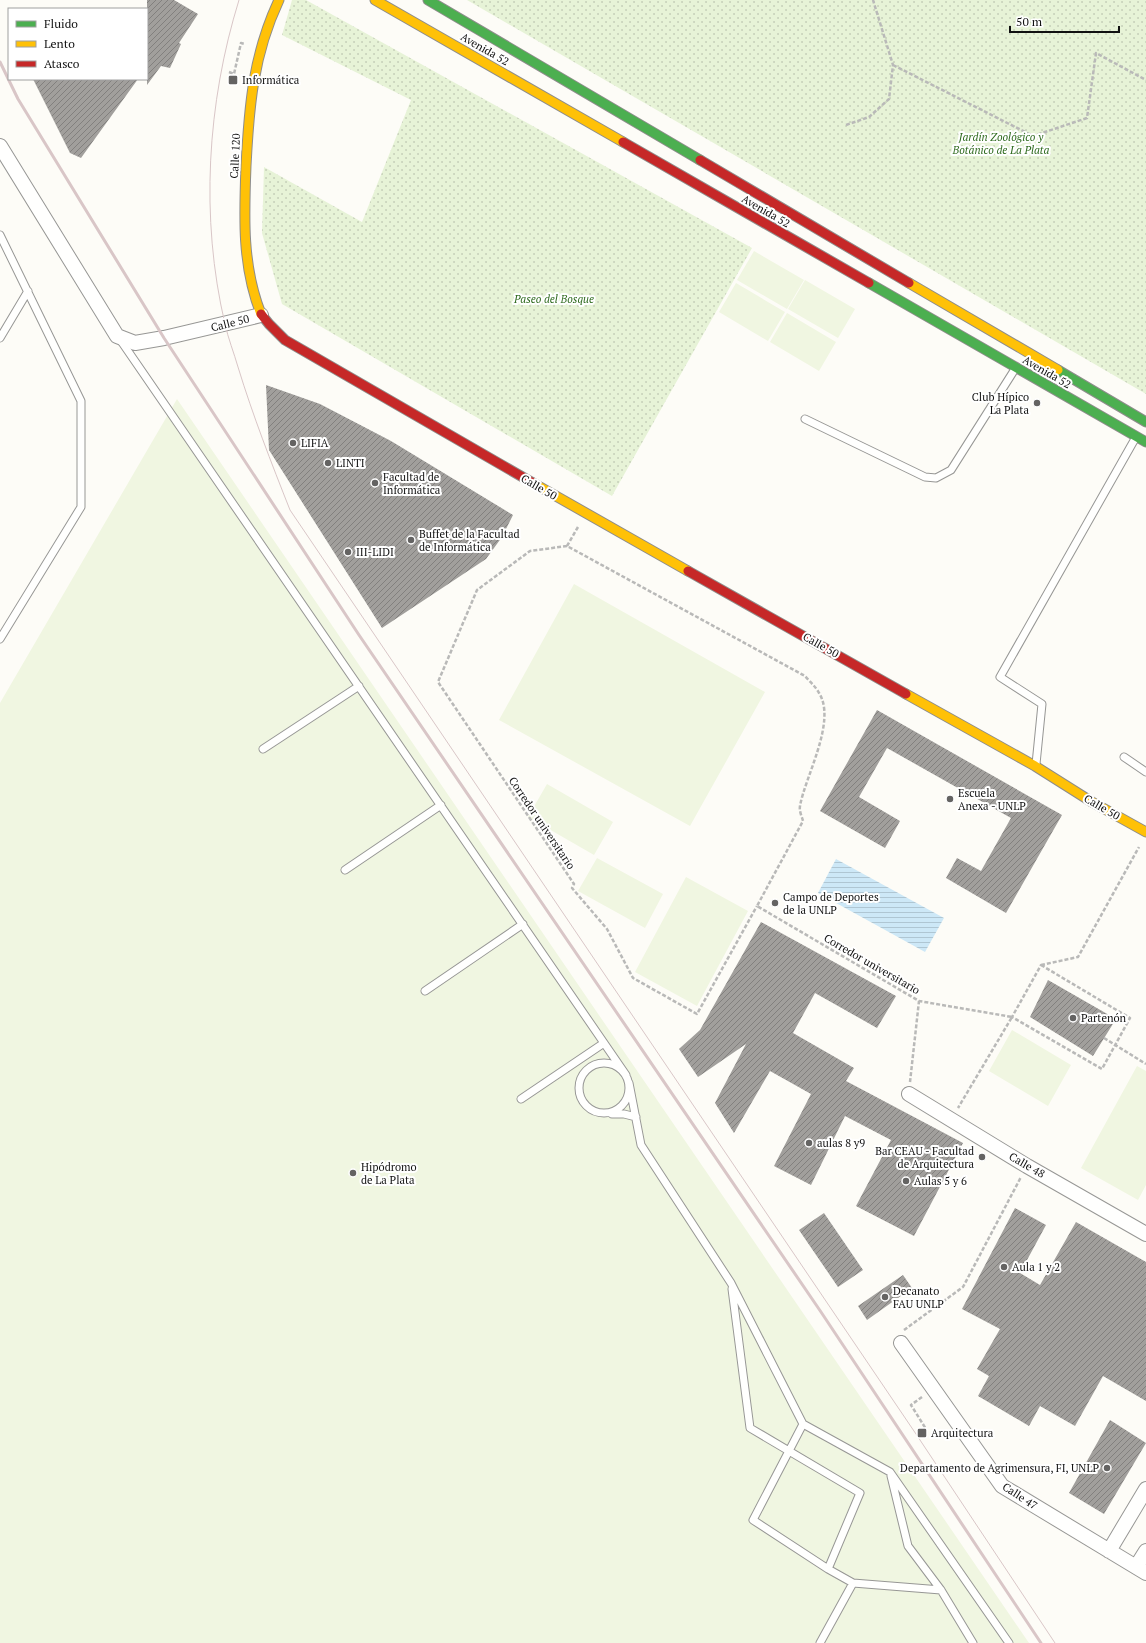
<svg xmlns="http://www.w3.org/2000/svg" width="1146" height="1643" font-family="'PT Serif',serif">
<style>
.park{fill:url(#park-dots)}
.pitch{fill:#f0f6e1}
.water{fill:url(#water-rules)}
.building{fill:url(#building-hatch)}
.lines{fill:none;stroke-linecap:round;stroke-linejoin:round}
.lane-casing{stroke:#979795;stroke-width:9}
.street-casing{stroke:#979795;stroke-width:16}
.fast-casing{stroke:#8e8d8b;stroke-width:11}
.slow-casing{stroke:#8e8d8b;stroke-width:11}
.jam-casing{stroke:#8e8d8b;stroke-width:11}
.path{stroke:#b9b9b8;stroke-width:2.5;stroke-dasharray:4 2;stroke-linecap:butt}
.lane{stroke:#fffffe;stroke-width:7}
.street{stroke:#fffffe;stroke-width:14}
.fast{stroke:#4caf50;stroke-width:9}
.slow{stroke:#ffc107;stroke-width:9}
.jam{stroke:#c62828;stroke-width:9}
.tram{stroke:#d9c6c7;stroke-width:1}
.rail{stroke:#d9c6c7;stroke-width:3}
.poi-dot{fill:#646362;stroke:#fff;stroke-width:1.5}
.labels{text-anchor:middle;stroke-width:4;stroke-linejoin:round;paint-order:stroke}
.street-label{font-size:11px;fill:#111;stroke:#fff}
.poi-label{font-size:11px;fill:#111;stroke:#fff;text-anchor:start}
.park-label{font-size:11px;font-style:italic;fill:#2f6b1f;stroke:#fff}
</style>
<defs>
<pattern id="park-dots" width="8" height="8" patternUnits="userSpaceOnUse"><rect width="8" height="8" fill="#e7f3d7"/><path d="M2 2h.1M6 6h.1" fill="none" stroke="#c5cfb8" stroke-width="1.8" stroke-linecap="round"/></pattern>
<pattern id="water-rules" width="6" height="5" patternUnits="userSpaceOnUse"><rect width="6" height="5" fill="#cde8f7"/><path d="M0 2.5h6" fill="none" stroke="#afc6d3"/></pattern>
<pattern id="building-hatch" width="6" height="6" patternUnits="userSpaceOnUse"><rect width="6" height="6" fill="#a19f9c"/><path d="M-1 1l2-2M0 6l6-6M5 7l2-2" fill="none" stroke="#82807e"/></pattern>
</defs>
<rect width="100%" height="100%" fill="#fdfcf7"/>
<path class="park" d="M292 0H306L752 248 612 496 282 304 262 233 264 167 362 222 411 100 282 35Z
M467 0H1146V394Z"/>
<path class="pitch" d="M754 251 804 280 787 309 737 280Z
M805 280 855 309 838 338 788 309Z
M736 283 785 312 768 341 719 312Z
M787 313 836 342 819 371 770 342Z
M177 399 1029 1643H0V703Z
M574 584 765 692 690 826 499 720Z
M547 784 613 822 594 855 528 817Z
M597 858 663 894 645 928 578 891Z
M686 877 748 911 697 1006 635 972Z
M1012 1030 1071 1065 1048 1106 989 1071Z
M1137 1066 1146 1071V1185L1138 1200 1081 1168Z"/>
<path class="water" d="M836 859 944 918 925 952 818 893Z"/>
<path class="building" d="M147 0H174L198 14 179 43 181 44 170 68 161 66 147 85Z
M33 79H138L81 158 70 153Z
M266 385 320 404 391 441 513 515 502 537 486 559 382 628 269 450Z
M877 710 1062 815 1006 913 946 878 957 858 981 871 1011 818 887 748 859 797 900 821 885 848 820 811Z
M761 922 896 996 877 1028 815 993 793 1033 854 1068 846 1081 963 1143 914 1236 856 1206 891 1140 845 1116 811 1185 774 1166 811 1094 770 1071 734 1133 715 1103 746 1044 698 1077 679 1049 700 1030Z
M1048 980 1116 1019 1093 1056 1030 1017Z
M1015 1208 1046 1225 1020 1273 1040 1285 1076 1222 1146 1262V1401L1103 1376 1075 1426 1040 1406 1029 1426 978 1396 989 1376 977 1369 1000 1329 962 1309Z
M824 1213 863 1270 838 1287 799 1230Z
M903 1275 912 1288 867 1320 858 1306Z
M1110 1420 1146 1443 1104 1514 1069 1493Z"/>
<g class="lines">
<g class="lane-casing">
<path id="lane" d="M0 235 81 401V507L0 639
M0 338 28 291
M119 338 626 1075
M805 419 925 477 936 478 951 470 1015 369
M263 749 359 686
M1124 757 1146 772
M1036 764 1042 704 1000 677 1136 437
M345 870 441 805
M425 991 523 924
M579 1088a25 25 0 1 1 50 0a25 25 0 1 1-50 0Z
M629 1083 641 1145 731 1283 803 1424 890 1472 1009 1643
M521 1099 604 1043
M612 1114H624L636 1117
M732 1289 750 1428 860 1493 828 1569
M803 1424 753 1520 828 1569 853 1583 941 1590
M891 1476 908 1546 941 1590 973 1643
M820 1643 853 1583"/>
</g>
<g class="street-casing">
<path id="street" d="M0 146 117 336 135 343 164 338 261 315
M909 1094 1027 1166 1146 1234
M901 1343 1002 1486 1146 1573
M1109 1551 1146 1489
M1136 1567 1146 1551"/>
</g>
<g class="fast-casing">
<path id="fast" d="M428 0 700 160
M869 283 1146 442
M1058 370 1146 422"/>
</g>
<g class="slow-casing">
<path id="slow" d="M375 0 623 142
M909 283 1058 370
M261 314C242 266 244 217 246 166 249 107 253 55 279 0
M533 483 688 571
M906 694 1035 766 1092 802 1146 832"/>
</g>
<g class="jam-casing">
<path id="jam" d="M623 142 869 283
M700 160 909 283
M261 314 269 324 285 340 533 483
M688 571 906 694"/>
</g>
<path class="path" d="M893 65 1033 136 1087 118 1096 53 1146 80
M229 72 234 74 241 43 245 44
M846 125 869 117 889 99 893 65 873 0
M578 527 567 546 805 676C810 682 816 687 819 693 837 721 805 777 800 806 799 811 802 817 803 821L757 906 919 1001 1012 1017 958 1108
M567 546 530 551 477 590 438 682 574 884 572 888 607 929 633 978 697 1014 757 906
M1041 965 1130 1018 1102 1069 1012 1017Z
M1041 965 1078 957 1139 847
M1104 1038 1146 1064
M910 1082 919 1001
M904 1330 963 1287 1021 1177
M922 1397 911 1405 926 1429 922 1433"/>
<use href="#lane" class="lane"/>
<use href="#street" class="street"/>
<use href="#fast" class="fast"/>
<use href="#slow" class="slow"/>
<use href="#jam" class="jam"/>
<path class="tram" d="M239 0C207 103 200 218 225 324 228 338 234 353 238 367 253 416 271 462 290 510L916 1434 1055 1643"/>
<path class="rail" d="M0 62 18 99 164 338 359 635 821 1312 1041 1643"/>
</g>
<g class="poi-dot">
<rect x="228" y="75" width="10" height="10" rx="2"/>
<circle cx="1037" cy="403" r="4"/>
<circle cx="293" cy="443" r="4"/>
<circle cx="328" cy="463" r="4"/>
<circle cx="375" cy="483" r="4"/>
<circle cx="411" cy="540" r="4"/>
<circle cx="348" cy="552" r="4"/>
<circle cx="950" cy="799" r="4"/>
<circle cx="775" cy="903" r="4"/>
<circle cx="1073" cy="1018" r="4"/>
<circle cx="809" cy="1143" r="4"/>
<circle cx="982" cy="1157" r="4"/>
<circle cx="353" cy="1173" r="4"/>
<circle cx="906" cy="1181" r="4"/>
<circle cx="1004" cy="1267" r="4"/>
<circle cx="885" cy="1297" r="4"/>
<rect x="917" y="1428" width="10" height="10" rx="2"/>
<circle cx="1107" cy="1468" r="4"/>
</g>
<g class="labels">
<g class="street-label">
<text transform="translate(485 49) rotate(30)" y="4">Avenida 52</text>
<text transform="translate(235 156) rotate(-87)" y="4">Calle 120</text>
<text transform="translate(766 211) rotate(30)" y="4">Avenida 52</text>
<text transform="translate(230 323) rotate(-14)" y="4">Calle 50</text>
<text transform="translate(1047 372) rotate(30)" y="4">Avenida 52</text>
<text transform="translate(539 487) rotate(30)" y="4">Calle 50</text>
<text transform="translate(821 645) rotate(29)" y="4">Calle 50</text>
<text transform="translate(1102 807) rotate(30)" y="4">Calle 50</text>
<text transform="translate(542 823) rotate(56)" y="4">Corredor universitario</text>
<text transform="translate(872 964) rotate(30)" y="4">Corredor universitario</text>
<text transform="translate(1027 1165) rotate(30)" y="4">Calle 48</text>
<text transform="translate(1020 1496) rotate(33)" y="4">Calle 47</text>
</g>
<g class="poi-label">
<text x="242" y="84">Informática</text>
<text x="1029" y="401" text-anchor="end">Club Hípico<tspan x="1029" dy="13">La Plata</tspan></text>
<text x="301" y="447">LIFIA</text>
<text x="336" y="467">LINTI</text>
<text x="383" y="481">Facultad de<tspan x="383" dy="13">Informática</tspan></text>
<text x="419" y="538">Buffet de la Facultad<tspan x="419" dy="13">de Informática</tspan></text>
<text x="356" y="556">III-LIDI</text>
<text x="958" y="797">Escuela<tspan x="958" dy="13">Anexa - UNLP</tspan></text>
<text x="783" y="901">Campo de Deportes<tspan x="783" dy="13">de la UNLP</tspan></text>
<text x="1081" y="1022">Partenón</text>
<text x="817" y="1147">aulas 8 y9</text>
<text x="974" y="1155" text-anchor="end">Bar CEAU - Facultad<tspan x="974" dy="13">de Arquitectura</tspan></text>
<text x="361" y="1171">Hipódromo<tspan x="361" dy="13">de La Plata</tspan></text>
<text x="914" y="1185">Aulas 5 y 6</text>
<text x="1012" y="1271">Aula 1 y 2</text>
<text x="893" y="1295">Decanato<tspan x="893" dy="13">FAU UNLP</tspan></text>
<text x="931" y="1437">Arquitectura</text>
<text x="1099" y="1472" text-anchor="end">Departamento de Agrimensura, FI, UNLP</text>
</g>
<g class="park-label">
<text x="1001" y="141">Jardín Zoológico y<tspan x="1001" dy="13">Botánico de La Plata</tspan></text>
<text x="554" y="303">Paseo del Bosque</text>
</g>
</g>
<rect x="8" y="8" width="140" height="72" fill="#ffffff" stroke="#a0a0a0"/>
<rect x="16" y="21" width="20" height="6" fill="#4caf50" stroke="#a0a0a0"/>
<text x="44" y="28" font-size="12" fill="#111111">Fluido</text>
<rect x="16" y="41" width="20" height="6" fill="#ffc107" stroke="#a0a0a0"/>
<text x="44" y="48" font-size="12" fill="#111111">Lento</text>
<rect x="16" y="61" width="20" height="6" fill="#c62828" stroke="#a0a0a0"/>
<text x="44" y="68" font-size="12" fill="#111111">Atasco</text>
<path d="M1010 26v6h109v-6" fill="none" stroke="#111111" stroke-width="2"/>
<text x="1016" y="26" font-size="12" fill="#111111" stroke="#ffffff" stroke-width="3" paint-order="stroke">50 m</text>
</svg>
